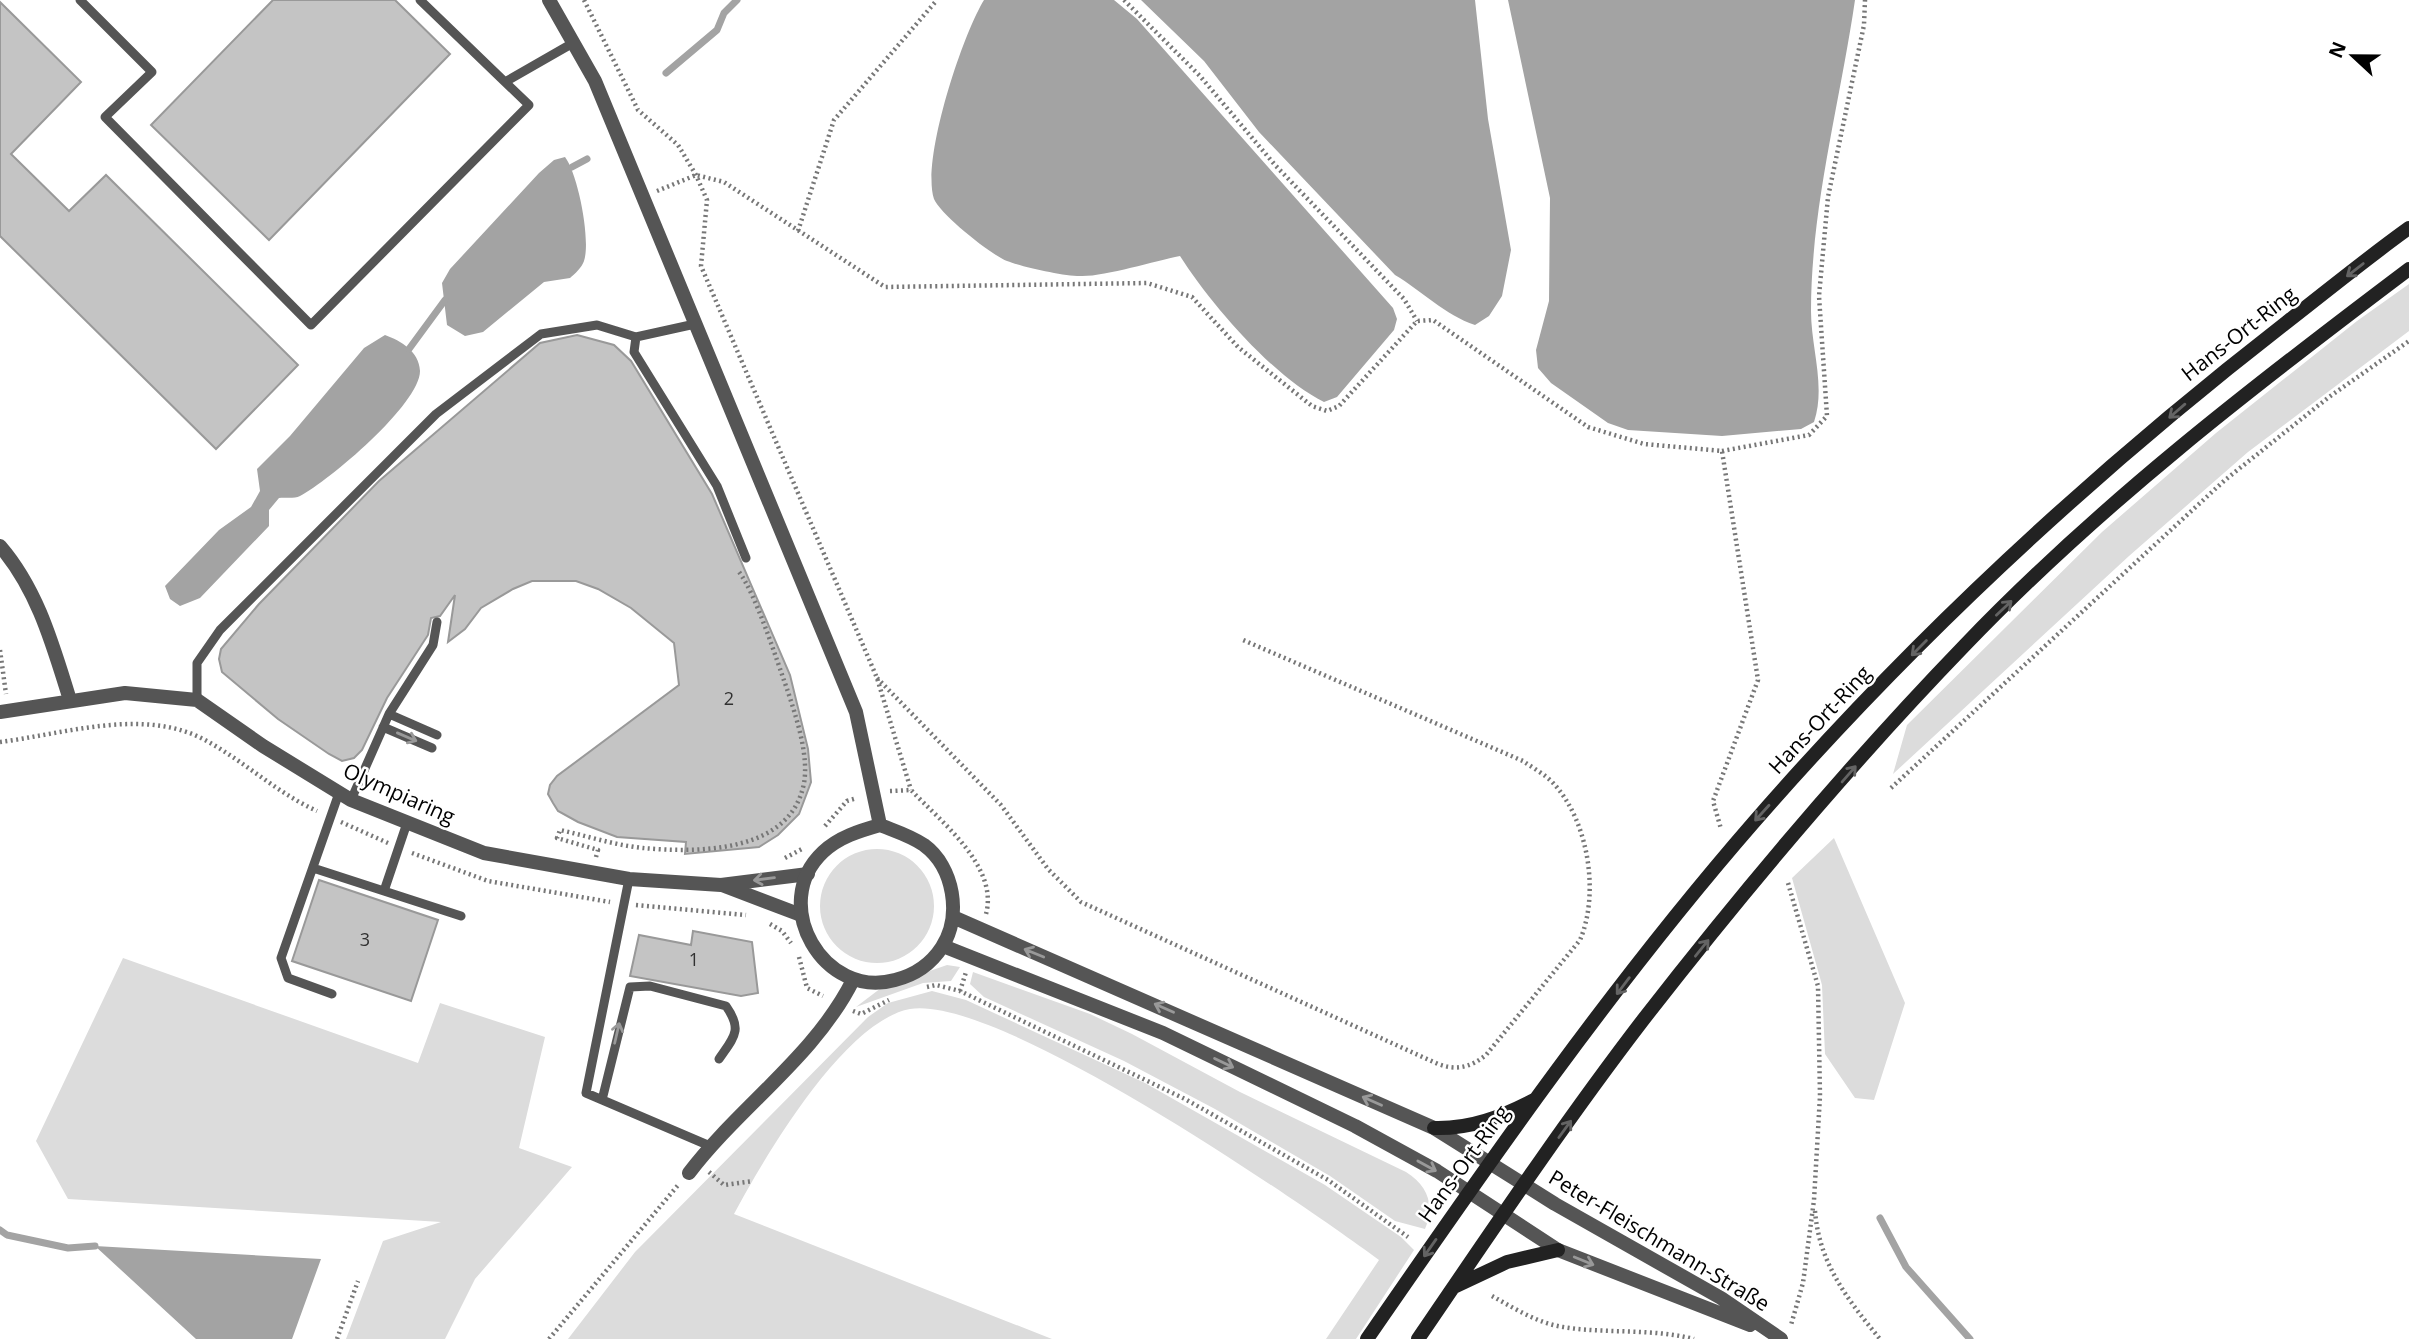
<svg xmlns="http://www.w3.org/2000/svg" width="2409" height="1339" font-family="'Open Sans',sans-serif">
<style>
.green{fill:#dcdcdc}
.water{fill:#a3a3a3}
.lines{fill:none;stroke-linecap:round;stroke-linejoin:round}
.stream{stroke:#a3a3a3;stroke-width:7}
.building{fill:#c4c4c4;stroke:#999;stroke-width:2}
.path{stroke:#777;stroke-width:4.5;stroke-dasharray:2 3.5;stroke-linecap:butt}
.service{stroke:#555;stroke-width:9}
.minor{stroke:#555;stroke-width:14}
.tertiary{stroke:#555;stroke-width:14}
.secondary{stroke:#222;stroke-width:14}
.oneway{stroke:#646464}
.oneway2{stroke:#999}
.labels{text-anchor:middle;stroke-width:5;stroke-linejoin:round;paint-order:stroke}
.number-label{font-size:18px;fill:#313131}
.street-label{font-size:21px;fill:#000;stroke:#fff}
</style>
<rect width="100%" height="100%" fill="#fff"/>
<path class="green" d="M2409 284V331L2248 452 2129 556 1893 774 1907 725 2102 532 2216 433 2357 321Z
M1834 838 1905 1003 1874 1100 1855 1098 1825 1054 1822 985 1792 878Z
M820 906a57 57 0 1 1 114 0a57 57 0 1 1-114 0Z
M123 958 418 1063 440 1003 545 1037 519 1148 572 1167 475 1279 445 1339H346L383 1241 441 1222 68 1199 36 1141Z
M947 965 960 967 951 981 923 983 856 1007 881 988Z
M973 972 1090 1014 1132 1034 1240 1092 1406 1172C1428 1186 1435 1205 1425 1229L1395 1221 1330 1176 1215 1109 1124 1061 984 997 970 984Z
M932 991 966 1000 1145 1083 1325 1185 1401 1237 1414 1250 1356 1339H1326L1379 1260C1300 1202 998 994 910 1009 844 1021 764 1158 734 1214L1052 1339H568L635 1252 868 1017 888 1003Z"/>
<path class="water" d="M984 0H1114L1137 19 1393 308 1397 319 1394 330 1337 397 1324 402C1273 377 1210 303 1180 256 1154 261 1104 277 1080 276 1063 276 1023 267 1007 261 991 255 940 214 934 199 921 160 962 36 984 0Z
M1141 0H1475L1488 119 1511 250 1502 296 1489 316 1475 325C1445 315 1422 291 1395 275L1259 132 1204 61Z
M1508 0H1855C1840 103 1811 207 1811 311 1811 348 1826 386 1814 422L1801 429 1722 436 1628 430 1608 423 1551 383 1538 368 1536 350 1549 301 1550 198Z
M565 157C578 174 591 240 584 261 582 267 575 274 570 278L544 282 483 332 465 336 447 325 442 283 450 269 539 173 554 160Z
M385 335C401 341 419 351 420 371 420 404 329 481 300 496 294 499 285 497 279 498L269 510V526L200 598 180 606 170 599 165 586 219 530 251 507 260 491 257 469 290 436 364 348Z
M95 1246 321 1259 292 1339H196Z"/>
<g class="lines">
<path class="stream" d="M666 73 717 30 724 13 737 0
M572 167 587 159
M409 349 445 300
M1880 1218 1906 1267 1970 1339
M0 1230 7 1235 68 1248 95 1246"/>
</g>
<path class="building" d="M273 0H395L450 54 269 240 151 125Z
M0 2 81 82 11 154 69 211 106 175 298 365 216 449 0 236Z
M577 335 614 345 631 361 712 494 790 675 808 749 811 782 799 814 778 835 759 847 685 854 686 842 617 837 578 822 558 811 553 803 548 794 550 785 557 776 679 685 674 643 631 608 598 589 576 581H532L513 589 481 608 465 629 448 642 455 595 440 616 431 618 428 635 387 698 362 750 354 758 342 761 329 754 278 719 222 672 219 659 221 649 259 604 379 481 540 343Z
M319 880 438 920 411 1001 292 961Z
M693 931 752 942 758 993 741 996 630 976 639 935 691 945Z"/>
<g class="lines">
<path class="path" d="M584 0 638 110 678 145 696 175 707 200 701 266 877 678 911 790
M1124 0 1200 76 1275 165 1404 299 1417 321
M657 191 696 175 724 182 885 287 1147 283 1192 297 1238 347 1312 406 1327 411 1339 406 1417 321 1433 320 1588 427 1644 444 1722 451 1758 680 1713 801 1721 829
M798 231 834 120 937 0
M1722 451 1809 435 1827 416 1819 296 1828 197 1864 25 1865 0
M0 650 6 694
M877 678 1001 805 1048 869 1081 902 1438 1064C1457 1071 1471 1067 1486 1055L1580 940C1600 893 1588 821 1554 784 1546 775 1533 768 1523 761L1243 640
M0 742C64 734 144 707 205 740 244 761 277 793 317 811
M1891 788 2225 480 2329 397 2409 341
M890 791 911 790C940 821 999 866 986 914
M341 822 388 843
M825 826 847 801 857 798
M412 853 488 881 610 902
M596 857 598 850 557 838 560 830C587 836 614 845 643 848 699 853 791 853 804 783 809 755 796 716 787 689 777 661 756 594 739 572
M785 858 802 849
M1788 883 1818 986 1820 1096 1814 1200 1803 1283 1791 1325
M636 905 746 915
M770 924 782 931 791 943
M799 957 807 988 823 996
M927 987 936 985 960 991 1185 1099 1328 1180 1408 1237
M960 991 966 972
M853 1011 861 1014 889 1000
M709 1172 724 1185 753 1181
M1815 1211C1819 1263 1847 1299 1880 1339
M1492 1296C1514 1308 1537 1323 1563 1327 1606 1334 1651 1328 1694 1339
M337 1339 358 1281
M549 1339 679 1184"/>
<path class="service" d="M80 0 152 72 105 117 311 325 529 105 505 82
M420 0 505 82 573 43
M636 337 634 352 717 486 746 558
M197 700V663L220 630 436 414 541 334 597 325 636 337 695 324
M389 714 437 735
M383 727 432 748
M351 800 389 714 433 645 437 622
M313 868 461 916
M629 879 586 1093 710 1146
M384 891 407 823
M332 994 288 978 281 958 339 793
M602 1100 630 987 650 986 726 1006C743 1030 734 1037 719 1059"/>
<path class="minor" d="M0 546C38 590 53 646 70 700
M0 712 125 693 197 700 263 746 351 800 484 853 629 879 721 885 808 874
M722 885 801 915
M689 1173C740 1106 815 1056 853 980"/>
<path class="tertiary" d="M549 0 595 81 856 712 880 825
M880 825C895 831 911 836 924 845 954 867 962 916 942 947 931 964 915 975 895 980 824 1000 768 904 823 852 839 837 859 831 880 825Z
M953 917 1434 1128 1555 1204 1721 1298 1781 1339
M943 946 1163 1033 1355 1126 1437 1171 1558 1250 1750 1325"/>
<path class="secondary" d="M1434 1128C1471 1129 1501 1117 1534 1100
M1454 1287 1507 1262 1558 1250
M1367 1339C1489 1162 1613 984 1754 822 1914 638 2095 471 2287 322 2327 291 2367 258 2409 228
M1418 1339C1491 1232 1564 1123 1643 1020 1744 890 1851 763 1965 645 2099 505 2255 385 2409 269"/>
</g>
<defs><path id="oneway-shaft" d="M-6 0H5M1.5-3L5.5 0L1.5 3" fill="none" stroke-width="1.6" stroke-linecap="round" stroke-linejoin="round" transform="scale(1.75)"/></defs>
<g class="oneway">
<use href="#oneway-shaft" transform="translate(2355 270) rotate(142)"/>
<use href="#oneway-shaft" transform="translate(2177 411) rotate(139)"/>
<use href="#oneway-shaft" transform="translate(2004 608) rotate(-43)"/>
<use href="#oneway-shaft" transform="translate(1919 648) rotate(135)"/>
<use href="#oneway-shaft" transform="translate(1849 774) rotate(-49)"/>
<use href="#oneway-shaft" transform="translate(1762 813) rotate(132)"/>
<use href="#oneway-shaft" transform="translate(1702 948) rotate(-51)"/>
<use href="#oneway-shaft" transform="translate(1623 986) rotate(127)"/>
<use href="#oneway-shaft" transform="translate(1565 1129) rotate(-54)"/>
<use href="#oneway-shaft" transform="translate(1430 1248) rotate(125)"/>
</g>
<g class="oneway2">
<use href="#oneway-shaft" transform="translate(407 737) rotate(23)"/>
<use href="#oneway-shaft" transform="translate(764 879) rotate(173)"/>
<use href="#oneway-shaft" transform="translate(1034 953) rotate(-158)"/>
<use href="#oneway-shaft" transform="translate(1164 1008) rotate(-156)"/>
<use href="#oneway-shaft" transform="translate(617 1033) rotate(-77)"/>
<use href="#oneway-shaft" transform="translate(1224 1063) rotate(26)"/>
<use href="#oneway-shaft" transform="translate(1372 1101) rotate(-156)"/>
<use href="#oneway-shaft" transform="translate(1427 1166) rotate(29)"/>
<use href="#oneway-shaft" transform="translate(1584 1261) rotate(22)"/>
</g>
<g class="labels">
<g class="number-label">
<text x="729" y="705">2</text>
<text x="365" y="946">3</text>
<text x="694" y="966">1</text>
</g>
<g class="street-label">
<text transform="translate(2239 334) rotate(-38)" y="7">Hans-Ort-Ring</text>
<text transform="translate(1820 720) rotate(-47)" y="7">Hans-Ort-Ring</text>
<text transform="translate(399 794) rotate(24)" y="7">Olympiaring</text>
<text transform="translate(1464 1164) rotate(-54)" y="7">Hans-Ort-Ring</text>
<text transform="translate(1659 1241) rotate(31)" y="7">Peter-Fleischmann-Straße</text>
</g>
</g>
<g transform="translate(2353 56) rotate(292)" stroke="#ffffff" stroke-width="5" paint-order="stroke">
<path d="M0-5L12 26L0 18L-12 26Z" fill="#000000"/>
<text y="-10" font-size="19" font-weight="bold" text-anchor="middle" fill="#000000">N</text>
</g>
</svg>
